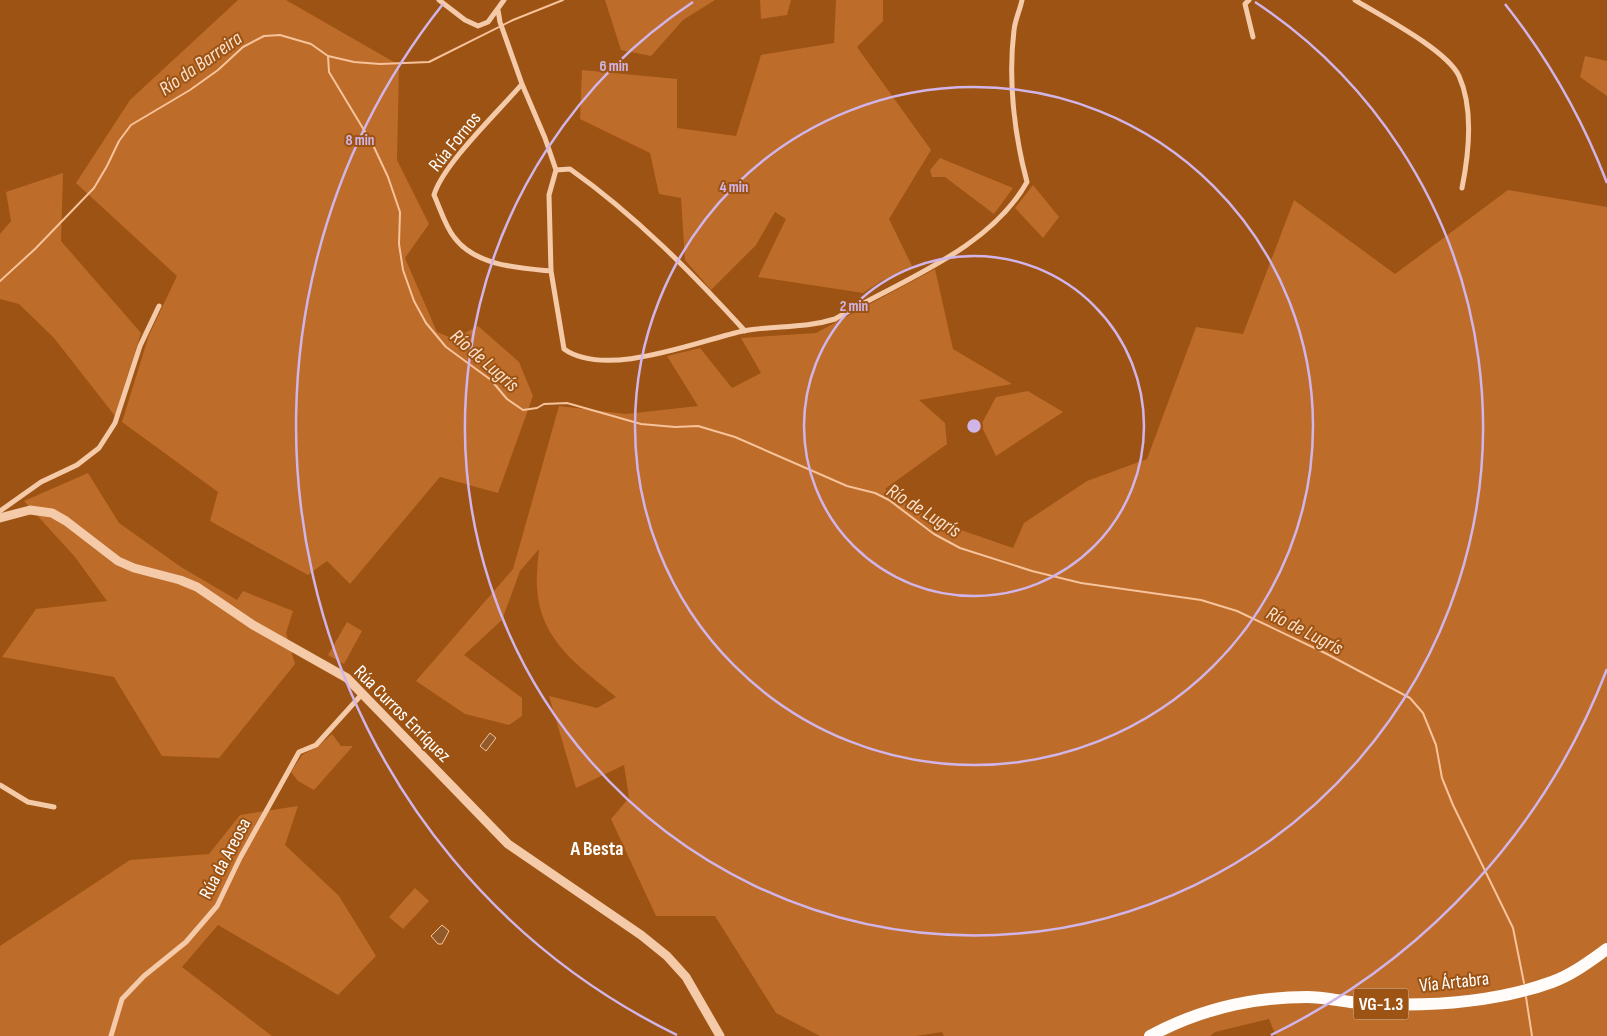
<svg xmlns="http://www.w3.org/2000/svg" width="1607" height="1036" font-family="'Sofia Sans Condensed',sans-serif">
<style>
.green{fill:#bd6c2a}
.water{fill:#905a2a;stroke:#f7c39b}
.lines{fill:none;stroke-linecap:round;stroke-linejoin:round}
.stream{stroke:#f7c39b;stroke-width:2}
.minor{stroke:#f4caa9;stroke-width:5}
.tertiary{stroke:#f4caa9;stroke-width:9}
.trunk{stroke:#fffcfa;stroke-width:12}
.ring{fill:none;stroke:#d1b5e9;stroke-width:2.5}
.labels{text-anchor:middle;stroke-width:4;stroke-linejoin:round;paint-order:stroke}
.shield{fill:#9d5313;stroke:#e2cbb8;stroke-width:1}
.shield-label{font-size:18px;font-weight:bold;fill:#fff}
.street-label{font-size:19px;fill:#fff;stroke:#9d5313}
.water-label{font-size:20px;font-style:italic;fill:#fce1cb;stroke:#9d5313}
.neighbourhood-label{font-size:20px;font-weight:bold;fill:#fff;stroke:#9d5313}
.centre{fill:#d1b5e9;stroke:#9d5313;stroke-width:2.5}
.ring-label{font-size:15px;text-anchor:middle;font-weight:bold;fill:#d1b5e9;stroke:#9d5313;stroke-width:4;stroke-linejoin:round;paint-order:stroke}
</style>
<rect width="100%" height="100%" fill="#9d5313"/>
<path class="green" d="M238 0H286L399 65 397 160 429 224 405 258 437 332 454 339 478 326 519 362 533 396 498 493 440 477 350 584 327 561 308 575 210 521 218 492 122 422 149 335 177 276 76 183 130 100Z
M605 0H715L683 20 651 56 621 50Z
M760 0H791L787 15 761 19Z
M836 0H883V21L857 47 931 150 889 219 912 266 881 281 863 293 758 277 786 219 775 212 756 245 711 290 685 260 681 198 659 194 650 153 580 119 582 70 677 79V128L736 136 761 55 834 43Z
M1585 56 1607 61V96L1580 77Z
M940 158 1013 188 994 214 945 177H932L930 170Z
M63 173 61 241 141 333 115 416 54 338 19 304 0 299V234L11 221 6 192Z
M1033 185 1059 217 1043 238 1015 208Z
M1508 190 1607 207V1036H1276L1269 1019 1215 1032 1210 1036H944L942 1032 916 1036H820L776 1013 715 916H656L611 819 629 798 624 765 576 788 549 696 597 708 616 697C579 666 540 641 537 588 536 575 538 561 539 549L520 571 502 620 464 655 522 698V716L509 725 465 714 416 681 513 569 559 406 626 414 698 406 667 356 700 348 732 388 761 373 741 338 816 333 935 269 953 349 1012 384 919 400 945 423 947 444 885 489 932 520 1013 548 1024 523 1087 481 1147 459 1196 327 1243 334 1294 200 1395 274Z
M1028 391 1063 412 996 456 981 425 996 397Z
M88 473 119 523 181 567 237 600 243 591 293 611 286 633 295 664 219 758 162 756 114 677 2 657 36 609 107 601 75 557 24 501Z
M347 622 362 631 344 664 328 655Z
M332 734 341 746H353L314 790 298 781 291 772 302 755 317 747Z
M298 806 285 845 339 896 376 956 338 995 218 925 182 967 272 1036H0V946L130 860 209 854 240 815Z
M415 888 429 901 403 929 389 917Z"/>
<path class="water" d="M490 733 496 738 486 751 480 746Z
M442 925 449 931 442 944H438L431 936Z"/>
<g class="lines">
<path class="stream" d="M328 56 329 72 373 145 388 177 400 212 399 244 403 270 414 301 426 323 446 347 491 380 507 399 523 410 537 408 544 404 567 403 641 424 675 427 698 426 735 437 847 486 875 493 889 500 934 534 960 548 1032 571 1081 583 1201 600 1237 611 1327 654 1410 698 1423 713 1436 745 1442 778 1453 805 1513 928 1524 983
M0 281 35 249 94 188 107 166 119 141 131 125 190 90 218 70 243 47 264 36 280 35 311 44 328 56 354 62 380 64 429 62 513 20 563 0
M1526 997 1532 1036"/>
<path class="minor" d="M439 0 465 20 478 26 488 22 504 0
M1249 0 1245 4 1253 37
M1355 0C1381 16 1447 50 1459 76 1474 109 1469 153 1462 188
M498 10 500 22 522 84 545 138 556 170 549 195 551 271 564 349C606 379 698 341 743 331 774 325 803 329 835 319 899 281 989 250 1027 182 1014 134 1008 79 1014 30 1015 20 1020 10 1022 0
M522 84C499 111 443 164 434 195 440 208 445 226 454 237 475 266 519 268 551 271
M556 170 570 169C635 215 692 273 745 331
M0 511 41 482 77 465 99 448 115 423 140 346 159 306
M0 785 28 802 54 807
M111 1036 122 999 144 976 186 942 217 906 240 858 299 752 316 745 363 693"/>
<path class="tertiary" d="M0 518 30 510 52 513 66 521 118 561 134 568 180 580 197 587 253 625 347 678 508 844 641 935 667 956 686 977 720 1036"/>
<path class="trunk" d="M1150 1036C1198 1010 1253 997 1307 997 1325 997 1343 1002 1360 1003 1423 1007 1491 1004 1552 982 1572 975 1590 961 1607 949"/>
</g>
<g class="ring">
<circle cx="974" cy="426" r="170"/>
<circle cx="974" cy="426" r="339"/>
<path d="M1255 2A509 509 0 1 1 693 2"/>
<path d="M1607 669A678 678 0 0 1 1271 1035M677 1035A678 678 0 0 1 443 4M1505 4A678 678 0 0 1 1607 183"/>
</g>
<g class="labels">
<rect class="shield" x="1353.5" y="988.5" width="55" height="31" rx="4"/>
<g class="shield-label">
<text x="1381" y="1010">VG-1.3</text>
</g>
<g class="street-label">
<text transform="translate(454 141) rotate(-51)" y="7">Rúa Fornos</text>
<text transform="translate(403 713) rotate(45)" y="7">Rúa Curros Enríquez</text>
<text transform="translate(224 858) rotate(-62)" y="7">Rúa da Areosa</text>
<text transform="translate(1454 981) rotate(-6)" y="7">Vía Ártabra</text>
</g>
<g class="water-label">
<text transform="translate(200 63) rotate(-35)" y="7">Río da Barreira</text>
<text transform="translate(485 360) rotate(41)" y="7">Río de Lugrís</text>
<text transform="translate(924 510) rotate(32)" y="7">Río de Lugrís</text>
<text transform="translate(1305 630) rotate(27)" y="7">Río de Lugrís</text>
</g>
<g class="neighbourhood-label">
<text x="597" y="855">A Besta</text>
</g>
</g>
<circle cx="974" cy="426" r="8" class="centre"/>
<g class="ring-label">
<text x="614" y="71">6 min</text>
<text x="360" y="145">8 min</text>
<text x="734" y="192">4 min</text>
<text x="854" y="311">2 min</text>
</g>
</svg>
